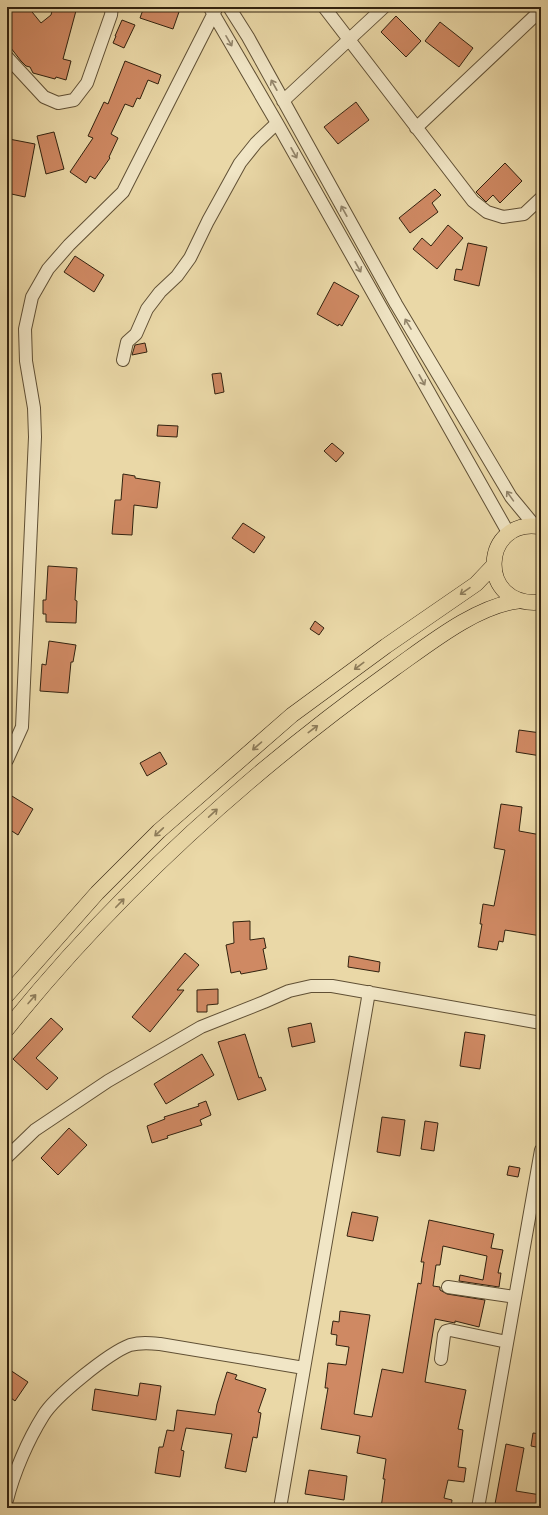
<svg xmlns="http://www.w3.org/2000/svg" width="548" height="1515" font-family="'IM FELL French Canon',serif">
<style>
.building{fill:#cf8963;stroke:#32220f}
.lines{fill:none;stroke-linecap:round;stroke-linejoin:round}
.minor-casing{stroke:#605035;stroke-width:14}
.major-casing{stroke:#32220f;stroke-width:16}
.minor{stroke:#f1e6c6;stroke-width:12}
.major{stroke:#ead8a7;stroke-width:15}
.oneway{stroke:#92846a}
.oneway2{stroke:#8e7d5b}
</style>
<rect width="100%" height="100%" fill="#ead8a7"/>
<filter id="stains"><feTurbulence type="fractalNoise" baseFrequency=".005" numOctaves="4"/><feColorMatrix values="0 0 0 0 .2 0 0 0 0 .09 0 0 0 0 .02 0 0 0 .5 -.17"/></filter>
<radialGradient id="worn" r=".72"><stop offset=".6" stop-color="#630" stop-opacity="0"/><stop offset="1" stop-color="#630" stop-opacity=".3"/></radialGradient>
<path class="building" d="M7 7H28L41 23 51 15 53 7H77L63 59 71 61 66 80 56 77 55 79 33 73 30 67 26 66 21 61 7 43Z
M144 7H173L180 9 173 29 140 18Z
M396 16 421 41 406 57 381 32Z
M122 20 135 25 124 48 113 43 116 36H115Z
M440 22 473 48 459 67 425 41Z
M125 61 161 75 158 84 148 80 140 99 137 98 133 107 125 104 111 134 118 138 109 157 110 158 95 179 90 176 86 183 70 172 93 138 88 136 104 102 108 104Z
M356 102 369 120 338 144 324 127Z
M54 132 64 169 46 174 37 136Z
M9 139 35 144 25 197 7 193V148Z
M505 163 522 181 500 203 493 195 486 202 476 192Z
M435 189 441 195 432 203 438 212 410 233 399 218Z
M448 225 463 238 437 269 413 249 422 238 431 246Z
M468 243 487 247 479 286 454 280 456 269 462 270Z
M75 256 104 275 94 292 64 272Z
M334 282 359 296 342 326 339 324 338 326 317 314Z
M145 343 147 352 132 355 135 345Z
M221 373 224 392 215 394 212 374Z
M158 425 178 426 177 437 157 436Z
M332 443 344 453 336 462 324 451Z
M123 474 135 476V478L160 482 157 508 134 505 132 535 112 534 115 500H121Z
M243 523 265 537 254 553 232 538Z
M48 566 77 568 75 600 77 601 76 623 46 622V614H43V600H46Z
M315 621 324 628 319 635 310 629Z
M49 641 76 645 73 662H71L68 693 40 691 42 664 46 665Z
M519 730 541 733V756L516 752Z
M160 752 167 764 147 776 140 763Z
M7 793 33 809 18 835 7 828Z
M501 804 522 807 519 831 541 835V936L505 930 503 942 499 941 497 950 478 947 482 924H480L483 904 494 906 505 850 494 848Z
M250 921V940L264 938 266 948 263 949 267 969 241 974 240 971 231 973 226 945 234 943 233 922Z
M185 953 199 965 177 990H184L150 1032 132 1017Z
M349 956 380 962 379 972 348 967Z
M218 989V1004L207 1005V1012H197V990Z
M51 1018 63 1029 36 1058 58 1078 47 1090 13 1059Z
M311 1023 315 1042 292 1047 288 1028Z
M465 1032 485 1035 480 1069 460 1066Z
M245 1034 259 1078 261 1077 266 1090 238 1100 218 1042Z
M202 1054 214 1075 166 1104 154 1084Z
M206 1101 211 1115 200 1120 202 1125 167 1136 168 1138 152 1143 147 1126 165 1119 164 1117 199 1106 198 1104Z
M382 1117 405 1120 400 1156 377 1152Z
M425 1121 438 1123 434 1151 421 1149Z
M69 1128 87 1145 58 1175 41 1158Z
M509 1166 520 1168 518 1177 507 1175Z
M352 1212 378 1217 373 1241 347 1236Z
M429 1220 494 1234 491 1248 503 1250 498 1273H501L499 1287 459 1281 460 1275 483 1280 487 1256 443 1246 440 1265H436L433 1286 440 1287V1290L447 1294 485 1300 479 1327 455 1321V1323L435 1319 425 1382 466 1390 458 1429 463 1430 458 1467 466 1468 464 1482 448 1480 444 1498 452 1500 451 1508H381L385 1479H383L386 1459 357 1453 360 1436 321 1429 328 1388H325L328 1363 346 1365 349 1347 336 1345 337 1335 331 1334 333 1321 339 1322 340 1311 370 1315 354 1414 372 1417 382 1369 403 1373 418 1283 421 1284 424 1262H421Z
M7 1368 28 1382 15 1401 7 1395Z
M227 1372 237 1375 235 1379 266 1389 258 1412 261 1413 257 1438 253 1437 246 1472 225 1468 232 1434 186 1428 181 1450 184 1451 180 1477 155 1473 159 1447H163L167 1430 174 1431 177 1410 215 1415 217 1404Z
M140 1383 161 1386 156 1420 92 1410 95 1389 138 1396Z
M533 1433 541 1434V1448L531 1446Z
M506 1444 524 1448 516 1491 541 1495V1508H513L495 1504Z
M309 1470 347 1476 344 1500 305 1494Z"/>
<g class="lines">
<g class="minor-casing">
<path id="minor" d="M229 7 248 37 396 304 511 497 535 526
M324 7 473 201 487 212 503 217 524 214 541 198
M210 8 277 123 509 534
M7 57 44 97 58 103 74 100 87 83 111 15 112 7
M283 101 384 7
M416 128 541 10
M123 360 127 342 136 334 147 309 160 292 177 276 190 258 208 221 240 163 256 143 277 123
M7 760 22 727 35 437 34 408 26 361 25 329 32 297 48 269 69 245 123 192 217 7
M7 1157 35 1130 108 1081 201 1027 264 1002 289 991 311 986H332L541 1023
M448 1287 515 1297
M441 1359 444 1335 446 1331 450 1330 507 1342
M7 1500C14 1472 28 1440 43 1416 55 1396 109 1353 130 1345 141 1342 150 1343 160 1344L304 1368
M280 1508 369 992
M478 1508 541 1150"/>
</g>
<g class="major-casing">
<path id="major" d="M541 527C481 516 476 609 541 602
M7 995 97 893 159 831 292 715 386 646 476 584 494 565
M7 1029C118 891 251 771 395 668 429 644 476 606 518 601"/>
</g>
<use href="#minor" class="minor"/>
<use href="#major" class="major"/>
</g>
<defs><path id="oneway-shaft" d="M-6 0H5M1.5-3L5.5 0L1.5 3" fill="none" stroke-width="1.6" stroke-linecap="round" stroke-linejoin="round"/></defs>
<g class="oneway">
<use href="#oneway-shaft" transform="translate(229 41) rotate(60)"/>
<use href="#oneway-shaft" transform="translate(274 85) rotate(-119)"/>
<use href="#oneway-shaft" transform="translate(294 153) rotate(61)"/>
<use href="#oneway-shaft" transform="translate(344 211) rotate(-119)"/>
<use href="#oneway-shaft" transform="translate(358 267) rotate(61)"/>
<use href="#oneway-shaft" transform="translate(408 324) rotate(-121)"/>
<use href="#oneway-shaft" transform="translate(422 380) rotate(61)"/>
<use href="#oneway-shaft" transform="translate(510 496) rotate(-125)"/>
</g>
<g class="oneway2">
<use href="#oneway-shaft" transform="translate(465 591) rotate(145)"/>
<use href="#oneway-shaft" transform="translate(359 666) rotate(143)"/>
<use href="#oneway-shaft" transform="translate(313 729) rotate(-37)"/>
<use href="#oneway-shaft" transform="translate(257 746) rotate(139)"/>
<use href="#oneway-shaft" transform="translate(213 813) rotate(-43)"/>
<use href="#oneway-shaft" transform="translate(159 832) rotate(137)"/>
<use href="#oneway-shaft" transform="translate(120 903) rotate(-46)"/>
<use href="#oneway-shaft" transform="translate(32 999) rotate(-49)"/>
</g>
<rect width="548" height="1515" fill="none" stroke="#ead8a7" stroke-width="24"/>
<rect x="8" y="8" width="532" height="1499" fill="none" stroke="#32220f" stroke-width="2"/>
<rect x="12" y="12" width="524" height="1491" fill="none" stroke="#32220f"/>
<rect width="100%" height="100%" filter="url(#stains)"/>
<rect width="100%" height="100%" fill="url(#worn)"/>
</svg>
